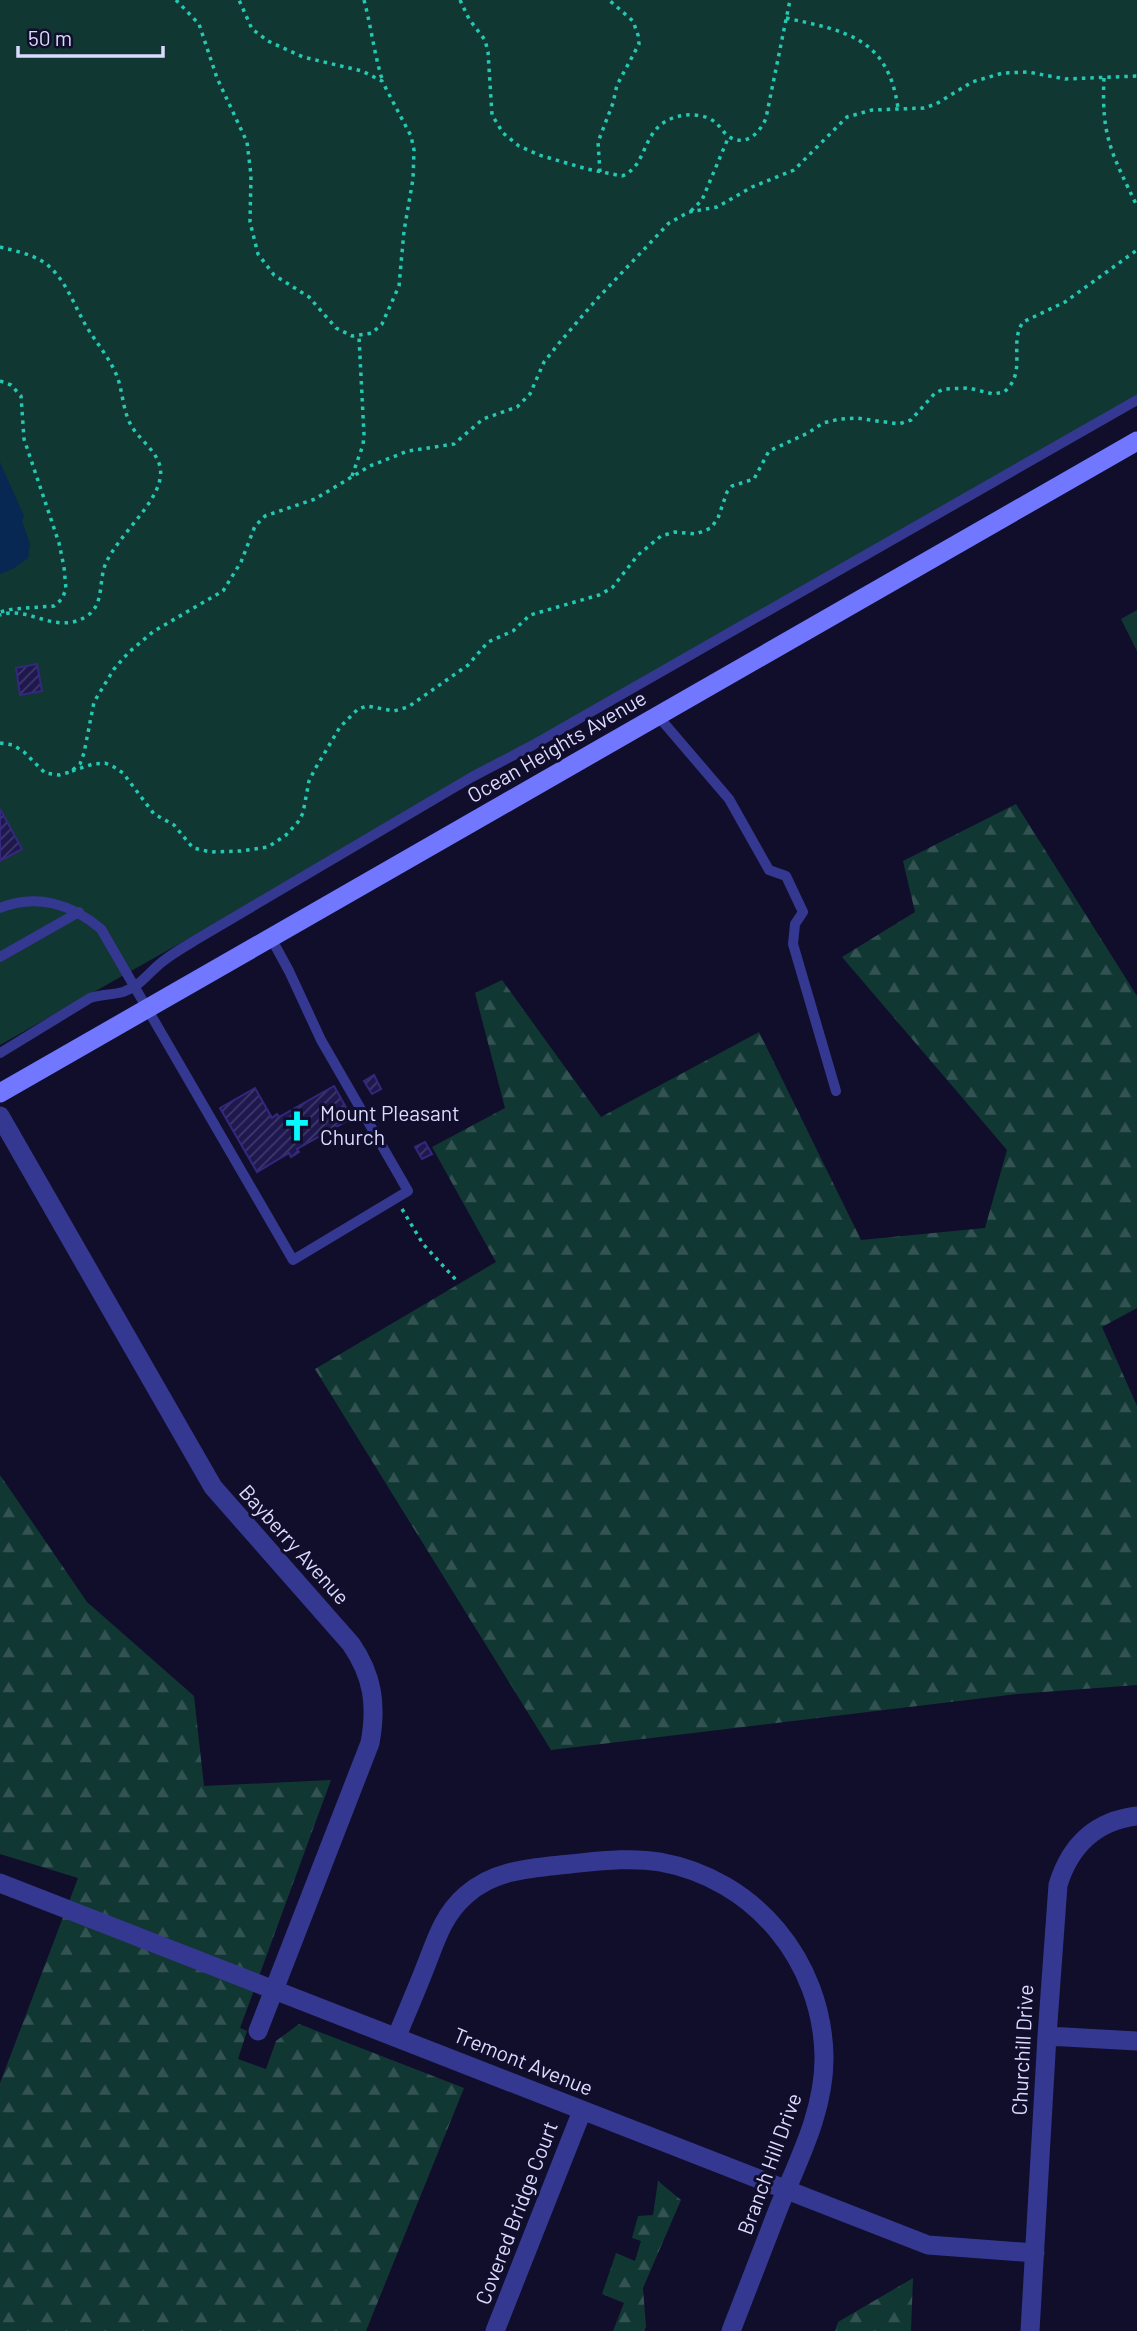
<svg xmlns="http://www.w3.org/2000/svg" width="1137" height="2331" font-family="Barlow,sans-serif">
<style>
.grass{fill:#113733}
.forest{fill:url(#forest-firs)}
.water{fill:#072852}
.building{fill:url(#building-hatch);stroke:#33287e;stroke-width:2}
.lines{fill:none;stroke-linecap:round;stroke-linejoin:round}
.path{stroke:#24c9b3;stroke-width:3.5;stroke-dasharray:3.5 5;stroke-linecap:butt}
.service{stroke:#353890;stroke-width:10}
.minor{stroke:#353890;stroke-width:19}
.secondary{stroke:#7178ff;stroke-width:19}
.labels{text-anchor:middle;stroke-width:6;stroke-linejoin:round;paint-order:stroke}
.street-label{font-size:21px;fill:#dbdaff;stroke:#110e2c}
.poi-label{font-size:21px;fill:#dbdaff;stroke:#110e2c;text-anchor:start}
</style>
<defs>
<pattern id="forest-firs" width="22" height="20" patternUnits="userSpaceOnUse" patternTransform="scale(1.75)"><rect width="22" height="20" fill="#113733"/><path d="M5 1l3.5 6h-7zM16 11l3.5 6h-7z" fill="#335352"/></pattern>
<pattern id="building-hatch" width="6" height="6" patternUnits="userSpaceOnUse" patternTransform="scale(1.75)"><rect width="6" height="6" fill="#1f184f"/><path d="M-1 1l2-2M0 6l6-6M5 7l2-2" fill="none" stroke="#3f3969"/></pattern>
</defs>
<rect width="100%" height="100%" fill="#110e2c"/>
<path class="grass" d="M0 0H1137V403L0 1045Z"/>
<path class="forest" d="M1137 610V651L1121 619Z
M1016 804 1137 996V1308L1102 1327 1137 1406V1685L1017 1694 551 1750 315 1369 496 1262 432 1147 505 1108 475 993 502 980 601 1117 759 1032 861 1240 985 1228 1007 1150 842 957 915 912 903 861Z
M0 1475 87 1602 194 1696 204 1786 331 1780 240 2028 247 2031 238 2059 266 2069 276 2041 299 2024 464 2088 366 2331H0V2083L78 1878 0 1854Z
M658 2181 681 2200 643 2288 646 2327 644 2331H613L624 2303 602 2294 616 2253 635 2261 641 2241 632 2238 638 2216 653 2215Z
M913 2278 911 2331H835L838 2322Z"/>
<path class="water" d="M0 462 24 516 22 521 30 544 28 558 13 569 0 574Z"/>
<path class="building" d="M37 664 42 691 20 695 16 668Z
M0 809 22 849 0 861Z
M374 1075 381 1089 372 1094 364 1081Z
M334 1086 352 1118 297 1149 299 1152 291 1157 289 1153 257 1172 220 1108 255 1088 272 1118 277 1114 279 1117Z
M425 1142 432 1154 422 1159 415 1147Z"/>
<g class="lines">
<path class="path" d="M176 0 199 24 217 78 247 142 251 175 250 222 258 254 274 275 309 297 336 328 352 336 372 333 382 324 399 286 404 231 413 179 414 150 411 136 382 81 362 71 303 57 268 41 252 29 239 0
M364 0C371 26 374 53 382 79
M460 0 469 19 485 40 488 52 492 115 503 133 519 146 539 155 587 169 622 176C652 164 638 121 686 115 694 114 706 116 712 120 719 124 722 131 728 136 745 148 760 133 766 118L790 0
M786 18C845 31 888 37 898 108
M1104 78C1101 137 1112 154 1137 206
M600 172 598 142 613 103 617 85 639 44 638 35 633 21 609 0
M691 211 702 200 729 136
M0 247C15 251 32 254 45 263 65 278 73 303 85 324 96 343 111 359 118 379 123 394 123 411 131 425 140 442 165 455 160 479 155 506 118 536 106 563 98 580 105 604 87 616 56 636 29 605 0 615
M0 381 11 385 21 396 24 439 59 543 64 567 66 589 62 599 54 606 13 609 0 612
M352 476 363 445 364 435 359 337
M0 743 13 745 24 752 45 773 59 775 70 772 80 764 84 753 94 702 114 669 129 652 154 631 223 591 241 562 255 526 265 516 315 499 370 466 408 451 454 444 483 419 517 407 530 394 544 362 560 342 596 300 669 223 689 212 717 207 752 187 794 170 847 117 872 110 924 108 936 104 972 82 1003 73 1028 72 1065 79 1137 76
M72 771 93 764 105 763 114 767 123 773 154 814 174 825 193 848 211 852 241 851 268 847 286 835 298 822 303 813 309 781 315 769 340 727 358 709 367 706 394 711 408 707 468 665 488 642 513 631 530 615 599 595 612 588 638 555 661 536 675 532 696 534 711 528 718 518 727 492 732 486 754 479 769 451 808 433 823 423 840 419 856 418 899 424 911 420 935 393 944 389 969 388 993 394 1004 392C1028 372 1008 344 1023 322L1065 302 1137 250
M402 1209 423 1244 458 1282"/>
<path class="service" d="M658 716 729 799 769 870 786 876 803 912 795 924 793 944 836 1091
M0 908C36 893 72 904 101 929L293 1260 408 1191 321 1040 289 971 271 938
M0 957 79 912
M0 1053 90 998C101 994 112 995 123 992 141 986 148 973 162 962 173 953 186 946 199 938L472 777 533 745 1137 400"/>
<path class="minor" d="M0 1116 213 1487 351 1644C373 1676 377 1705 370 1743L258 2031
M0 1883 928 2245 1035 2253
M397 2036C406 2014 416 1991 425 1968 436 1940 443 1915 466 1895 495 1869 533 1868 570 1864 600 1861 631 1857 660 1862 755 1879 822 1961 824 2056 825 2109 799 2159 779 2207 763 2248 747 2290 731 2331
M1047 2036 1137 2041
M495 2331 582 2111
M1030 2331 1047 2036 1058 1885C1070 1846 1095 1821 1137 1816"/>
<path class="secondary" d="M0 1093 1137 441"/>
</g>
<defs>
<g id="church-bare" transform="scale(2.415)"><path d="M-1.2-6h2.4v3.5h3.3v2.4h-3.3V6h-2.4V-.1h-3.3v-2.4h3.3Z" fill="#06f9ff" stroke="#110e2c" stroke-width="2.5" paint-order="stroke"/></g>
</defs>
<g fill-rule="evenodd">
<use href="#church-bare" x="297" y="1126"/>
</g>
<g class="labels">
<g class="street-label">
<text transform="translate(557 747) rotate(-30)" y="7">Ocean Heights Avenue</text>
<text transform="translate(294 1545) rotate(48)" y="7">Bayberry Avenue</text>
<text transform="translate(1023 2050) rotate(-87)" y="7">Churchill Drive</text>
<text transform="translate(523 2062) rotate(22)" y="7">Tremont Avenue</text>
<text transform="translate(770 2164) rotate(-70)" y="7">Branch Hill Drive</text>
<text transform="translate(517 2213) rotate(-69)" y="7">Covered Bridge Court</text>
</g>
<g class="poi-label">
<text x="320" y="1121">Mount Pleasant<tspan x="320" dy="24">Church</tspan></text>
</g>
</g>
<path d="M18 46v10h145v-10" fill="none" stroke="#dbdaff" stroke-width="3.5"/>
<text x="28" y="46" font-size="21" fill="#dbdaff" stroke="#110e2c" stroke-width="5" paint-order="stroke">50 m</text>
</svg>
